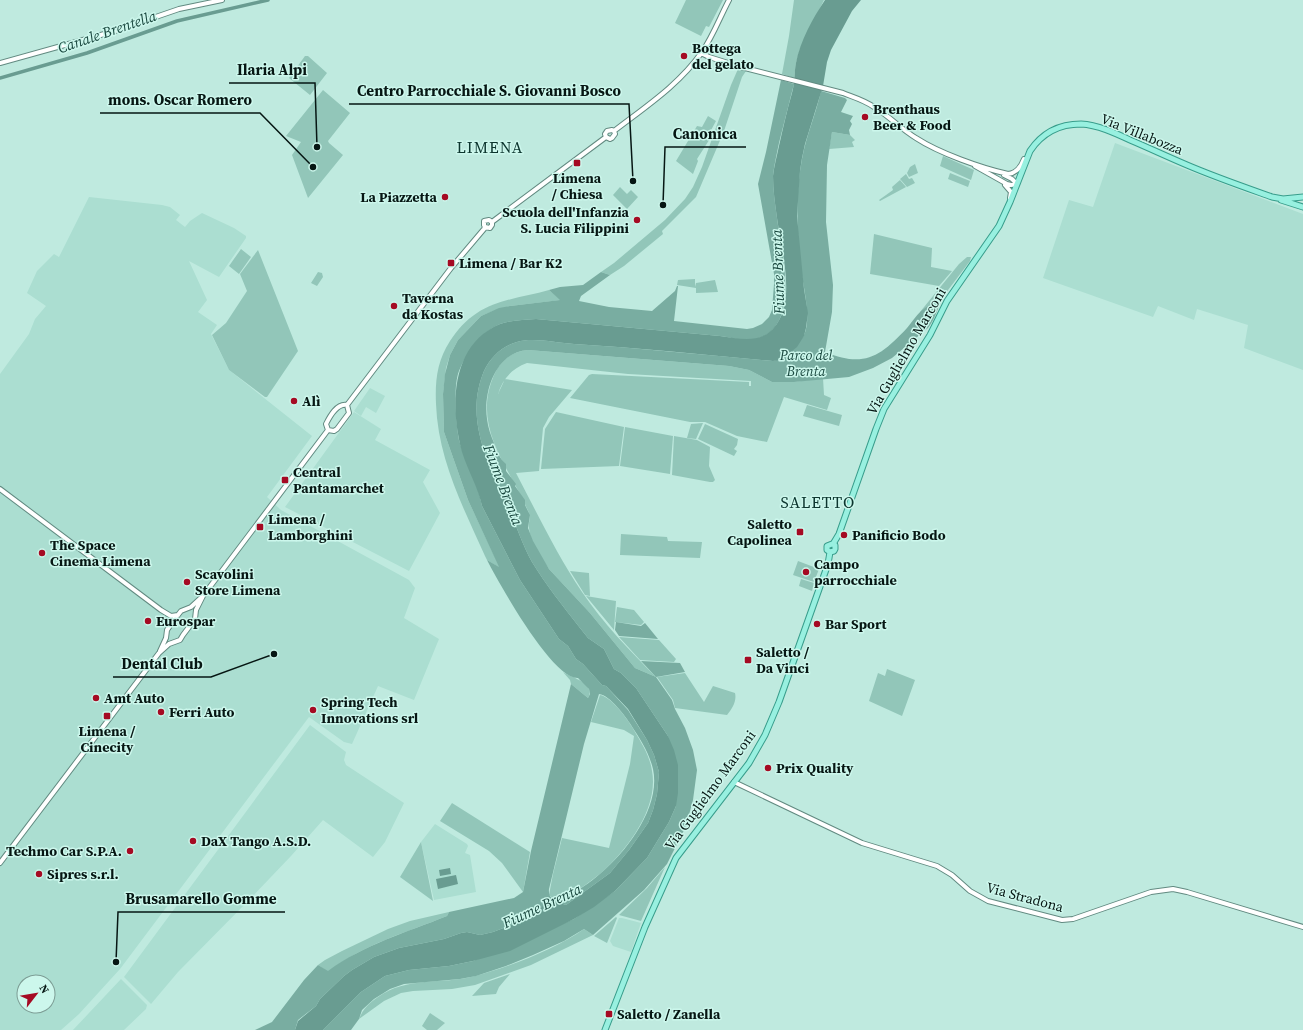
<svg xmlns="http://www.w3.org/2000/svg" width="1303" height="1030" font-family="'Source Serif 4',serif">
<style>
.built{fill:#abded1;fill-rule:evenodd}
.green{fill:#92c6b9}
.forest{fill:#79ada1;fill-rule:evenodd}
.water{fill:#699c91}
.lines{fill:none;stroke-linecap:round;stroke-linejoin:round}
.canal{stroke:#699c91;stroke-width:3.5}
.minor-casing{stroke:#628a81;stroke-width:6}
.major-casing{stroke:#389d8b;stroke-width:7}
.minor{stroke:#fff;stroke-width:4}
.major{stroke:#98f0e0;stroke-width:5}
.poi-dot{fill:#a50a23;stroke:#ccf7ec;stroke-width:1.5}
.labels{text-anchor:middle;stroke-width:3;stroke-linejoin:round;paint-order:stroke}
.poi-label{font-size:14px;font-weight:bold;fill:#061613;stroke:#ccf7ec;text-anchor:start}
.street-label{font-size:14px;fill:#061613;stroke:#ccf7ec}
.park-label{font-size:14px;font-style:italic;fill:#1a483f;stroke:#ccf7ec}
.water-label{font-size:15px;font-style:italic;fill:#1a483f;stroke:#ccf7ec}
.quarter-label{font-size:16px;letter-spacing:1px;fill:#0c352e;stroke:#ccf7ec}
.leader{fill:none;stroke:#061613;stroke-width:1.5}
.callout-dot{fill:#061613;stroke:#ccf7ec;stroke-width:1.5}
.callout-label{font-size:15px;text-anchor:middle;font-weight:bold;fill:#061613;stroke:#ccf7ec;stroke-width:3;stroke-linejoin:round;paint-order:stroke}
</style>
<rect width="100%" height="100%" fill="#bfeadf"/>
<path class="built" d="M1115 143 1303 214V370L1244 348 1248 325 1197 309 1194 320 1158 306 1153 317 1043 278 1069 200 1093 207Z
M89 197 162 205 170 207 180 215 176 220 185 227 190 221 202 213 234 228 246 236V238L219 277 189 261 207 300 198 312 217 325 211 334 229 370 312 436 267 497 281 510 409 580 415 588 404 618 439 639 414 700 378 686 352 744 344 742 309 717 120 969 79 1014 61 1030H0V374L29 334 35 319 46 306 27 293 37 271 54 254 59 257ZM24 982H48V1006H24Z
M370 388 385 396 376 413 366 407 361 416 354 411Z
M354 412 381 429 375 440 430 470 423 482 440 513 409 571 285 507Z
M310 725 346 752 344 760 346 765 404 803 385 842 373 857 323 820 291 856 251 898 178 972 151 1004 124 977Z
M435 824 467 844 468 846 465 853 470 855 476 892 434 900 421 842Z
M619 918H622L641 923 631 952 613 946 610 941Z
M121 979 147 1005 146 1009 124 1030H73Z"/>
<path class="green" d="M686 0H723L709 27 706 26 701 36 675 23Z
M794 0H824L800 49 796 63 794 78 782 74 789 36Z
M305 56H308L327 73 310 95 289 78Z
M738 69 746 71 742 77 724 131 696 197 662 231 663 234 624 266 610 275 601 272 614 263 665 220 685 199 693 187 702 167 731 85Z
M323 90 350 113 328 141 329 143 343 155 308 198 292 155 301 142 286 136Z
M708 116 716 121 710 132 713 134 697 159 698 161 693 174 676 161 697 126 702 127Z
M832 132 850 135 855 140 852 142 854 147 829 149Z
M943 156 974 170 971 180 940 166Z
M915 164 918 173 909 177 907 173 910 167Z
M950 173 970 181 968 187 948 179Z
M906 174 909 179 912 178 915 183 907 187 900 179Z
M900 180 906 187 880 201 879 200 893 190 892 187Z
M620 187 627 194 631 190 638 197 627 209 613 195Z
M874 234 932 248 931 267 952 271 939 286 870 274Z
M241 249 251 257 239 274 229 266Z
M258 250 298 351 267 397H265L229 370 212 335 226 323 247 291 240 274Z
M967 257H971L970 261 942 298 920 312 959 264Z
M318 272 322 273 323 277 317 286 311 283Z
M695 279V287L696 283 715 280 718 292 696 293V288L677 285 678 280Z
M549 290 561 300 510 306 493 311 481 316 458 340 450 355 446 368 443 394 444 432 468 500 500 568 487 560 485 556C463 507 438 459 436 404 435 381 437 361 450 341 458 329 465 321 477 313 498 299 525 297 549 290Z
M528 350 729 366 749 370 772 382H794L823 378 824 395 831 398 827 410 784 397 767 442 737 436 705 422H690L570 398 589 375 592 374 749 382V386H751V381L628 374 527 363C512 368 502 380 498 394L505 379 572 390 549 417 543 428 539 471 516 473C537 513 557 555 582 592 603 623 630 651 656 677L635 668 590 613 549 569C541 557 530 542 529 528 528 523 531 518 529 513 509 466 470 426 495 373 501 360 513 351 528 350Z
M807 405 842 415 839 426 803 416Z
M556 412 624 427 619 466 541 469 545 429Z
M703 423 696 439 687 438 691 424Z
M705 424 738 439 737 445 734 449 737 451 734 456 698 439Z
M625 427 673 436 670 474 620 466Z
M674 436 697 440 710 447 709 466 715 480 713 482H710L672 475Z
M621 534 667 537 668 541 702 542 700 558 620 555Z
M798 561 819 569 814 582 793 575Z
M570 571 589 573 590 596 585 595Z
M801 579 814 583 812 591 799 586Z
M586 596 616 601 614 630Z
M617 607 634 610 644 622 641 625 615 622Z
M619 637 659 640 676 659 674 662 640 660Z
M887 669 915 680 902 716 869 701 878 673 885 676Z
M563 672C572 678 596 683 588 698L571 684 570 680Z
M685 673 704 702 713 686 735 693C737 701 732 709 727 715L675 708 673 700 657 677Z
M600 695C612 697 629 721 635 732 642 744 650 756 652 771 659 808 627 850 601 873 590 882 578 890 566 898L563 902 555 900 549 895 553 874 562 838 609 848 630 764 634 736 624 730 591 722Z
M452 803 530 852 523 892 502 863 489 851 440 821Z
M421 842 433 901 400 877Z
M665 867 641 921 619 915 647 888Z
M449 912 447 916C405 933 364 944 328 972L318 965 325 960 342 951 388 929 410 921Z
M616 917 617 918 607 943 594 936Z
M584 929 593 935 531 965 475 985 452 989 413 991 401 993 384 1001 359 1019C363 1009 369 1003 378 997 407 976 441 985 475 976 509 967 556 949 584 929Z
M510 974 499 987 496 994 472 996 484 983Z
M430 1013 445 1023 437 1030H427L422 1026Z"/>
<path class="forest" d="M781 80 794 84C789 103 784 123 779 143 777 153 774 165 773 176 773 190 775 204 777 218 781 252 804 332 751 340 741 341 730 337 720 336L536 319C524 320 512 320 500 324 481 332 467 352 459 371 453 386 456 424 459 440 465 463 478 483 482 506L520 580 559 639 568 646 576 659 583 664 602 685 606 686 628 710 647 740 654 755 659 772 657 794 653 810 648 823 629 850 610 873 566 905 551 900 527 919 493 932 480 935 467 932 461 933 444 939 399 948 374 957 352 970 344 976 320 999 316 1006 298 1020 295 1030H255L272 1022 304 980 318 965 328 971C365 944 405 933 447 916L449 912 514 898 523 892 531 851 571 684 588 698 590 694 589 689 578 678C552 679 499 583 487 560L499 567 468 500 444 432 443 394 445 374 450 355 458 340 481 316 499 308 510 306 560 300 549 290 560 287 583 285 601 272 610 275 581 296 579 301 609 307 652 311 675 291 677 286H678L674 321 747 329 753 328 762 324 769 317 772 310 774 284V274L758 184 766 152ZM599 694C610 695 626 717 631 725 640 739 649 752 653 769 661 806 628 850 601 873 590 883 578 890 566 898L563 903C554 900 548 899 549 889L584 744Z
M821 91 845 98 847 100 841 112 853 116 850 121 852 124 849 130 850 135 832 132 827 165 826 222 833 285 832 312 825 352C864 368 880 357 907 328 911 323 916 316 921 311 927 306 935 302 942 298 938 308 935 319 928 328L892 358 873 368 849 377 794 382H772L749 370 729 366 528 350C496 352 483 391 487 419 488 428 491 436 494 443 497 452 500 459 506 464V471L516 484 515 486 525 500V505L530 515 528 528 533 541 549 569 590 613 635 668 656 677 672 700 675 709 685 728 693 750 697 770 693 800 686 826 667 864 644 890 593 935 584 929 564 941 533 955 506 966 476 976 460 979 404 984 390 989 374 999 362 1010 359 1019 351 1030H323L361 992 385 976 409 970 449 966 473 961 574 919 615 891 647 858 661 835 669 822 676 806 668 736 636 688 621 673 614 669 604 649 588 638 580 628C563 606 546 585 532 562 522 544 516 525 508 506 488 463 464 419 484 371 490 358 502 346 517 342 533 337 557 343 574 344 640 348 706 355 772 361 784 359 789 353 797 344 799 341 803 338 804 335 812 318 803 287 801 268 797 232 795 195 802 159 806 136 816 114 821 91Z
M616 622 641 626 645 623 658 639 619 636 615 630Z
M641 661 680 663 685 672 656 677Z"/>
<path class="water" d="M825 0H861L852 11 831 50 827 62 823 86 805 144 802 158 800 171 797 216 804 289 808 313 806 328 804 336 797 347 786 356 779 360 773 361C706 355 640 348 574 344 557 343 533 337 517 342 502 346 490 358 484 371 464 419 488 463 508 506 516 525 522 544 532 562 546 585 563 606 580 628L588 638 604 649 614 669 621 673 636 688 668 736 674 750 678 765V793L676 806 669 822 661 835 647 858 615 891 594 907 574 919 510 951 473 961 449 966 409 970 385 976 361 992 323 1030H295L298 1021 316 1006 320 999 344 976 352 970 374 957 399 948 444 939 461 933 467 932 480 935 493 932 527 919 539 910 547 901 551 900 566 905 610 873 629 850 648 823 653 810 657 794 659 772 654 755 647 740 628 709 606 686 602 685 583 664 576 659 568 646 559 639 520 580 482 506C478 487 468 471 462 452 450 408 450 345 500 324 512 320 524 320 536 319L720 336C742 339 764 345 778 322 795 296 781 248 777 218 775 204 773 190 773 176 774 166 777 156 779 146 783 128 787 110 792 93 795 83 794 73 796 63 800 41 813 18 825 0Z
M450 868 451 874 440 876 439 870Z
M456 875 458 884 438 889 436 879Z"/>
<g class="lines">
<path class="canal" d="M0 78 87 53 177 21 268 0"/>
<g class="minor-casing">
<path id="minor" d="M701 53 709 57 741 67 843 93C853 97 864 100 874 107 889 116 901 129 916 138 939 153 981 168 1008 174 1017 173 1021 167 1024 159
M0 63 115 31 179 9 222 0
M614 131C645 107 679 85 702 52 713 36 720 17 729 0
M606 137 605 134 607 131 612 130 614 131
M606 137 610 139 612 138 615 134 614 131
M975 166 1007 184 1011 185 1017 184
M1004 175 1012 179 1017 184
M1005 185 1011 192 1010 198
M485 227 490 228 492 225V222L606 137
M347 405 451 268 484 229 485 227 484 225V221L489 220 492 222
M328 430 326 424C330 416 337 403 347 405
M328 430 334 431 337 429 349 413 347 405
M0 489 161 610 171 616 178 615
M160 651 166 638 167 630 174 620 181 611 191 607 203 596 328 430
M734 782 862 843 937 866 952 875 970 891 988 901 1062 920 1073 919 1151 892 1173 889 1187 892 1303 927
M0 863 159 653 169 644 180 640 183 635 195 619 196 610 203 596"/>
</g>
<g class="major-casing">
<path id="major" d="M1281 200 1303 207
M833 544 839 534 876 429 884 409 930 335 947 301 999 226 1010 202 1030 151C1042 133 1059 124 1081 124 1098 125 1115 133 1130 140 1149 148 1168 157 1187 165 1215 177 1244 187 1272 197L1283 199 1303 197
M605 1030 645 927 676 858 749 763 765 735 779 702 828 564 830 552 827 550V546L832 544 835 545V549L834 551 830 552"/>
</g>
<use href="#minor" class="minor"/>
<use href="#major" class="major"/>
</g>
<g class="poi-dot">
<circle cx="684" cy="56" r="4"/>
<circle cx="865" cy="117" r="4"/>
<rect x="573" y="159" width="8" height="8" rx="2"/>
<circle cx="445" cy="197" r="4"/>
<circle cx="637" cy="220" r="4"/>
<rect x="447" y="259" width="8" height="8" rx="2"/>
<circle cx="394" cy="306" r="4"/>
<circle cx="294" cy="401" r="4"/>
<rect x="281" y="476" width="8" height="8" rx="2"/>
<rect x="256" y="523" width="8" height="8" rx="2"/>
<rect x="796" y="528" width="8" height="8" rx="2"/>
<circle cx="844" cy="535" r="4"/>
<circle cx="42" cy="553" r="4"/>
<circle cx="806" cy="572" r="4"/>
<circle cx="187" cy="582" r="4"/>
<circle cx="148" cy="621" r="4"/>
<circle cx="817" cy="624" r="4"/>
<rect x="744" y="656" width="8" height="8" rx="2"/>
<circle cx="96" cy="698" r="4"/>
<circle cx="313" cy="710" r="4"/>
<circle cx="161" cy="712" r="4"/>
<rect x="103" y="712" width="8" height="8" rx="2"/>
<circle cx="768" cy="768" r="4"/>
<circle cx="193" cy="841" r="4"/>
<circle cx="130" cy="851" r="4"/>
<circle cx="39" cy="874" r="4"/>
<rect x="605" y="1010" width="8" height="8" rx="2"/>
</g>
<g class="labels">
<g class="poi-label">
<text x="692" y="53">Bottega<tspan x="692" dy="16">del gelato</tspan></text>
<text x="873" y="114">Brenthaus<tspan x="873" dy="16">Beer &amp; Food</tspan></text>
<text x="577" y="183" text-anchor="middle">Limena<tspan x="577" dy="16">/ Chiesa</tspan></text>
<text x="437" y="202" text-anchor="end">La Piazzetta</text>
<text x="629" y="217" text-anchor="end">Scuola dell'Infanzia<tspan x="629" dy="16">S. Lucia Filippini</tspan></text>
<text x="459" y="268">Limena / Bar K2</text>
<text x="402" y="303">Taverna<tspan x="402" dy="16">da Kostas</tspan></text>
<text x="302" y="406">Alì</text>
<text x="293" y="477">Central<tspan x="293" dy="16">Pantamarchet</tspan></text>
<text x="268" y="524">Limena /<tspan x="268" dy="16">Lamborghini</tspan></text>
<text x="792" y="529" text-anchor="end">Saletto<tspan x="792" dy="16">Capolinea</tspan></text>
<text x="852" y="540">Panificio Bodo</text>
<text x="50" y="550">The Space<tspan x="50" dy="16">Cinema Limena</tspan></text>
<text x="814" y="569">Campo<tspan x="814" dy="16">parrocchiale</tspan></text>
<text x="195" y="579">Scavolini<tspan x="195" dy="16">Store Limena</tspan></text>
<text x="156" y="626">Eurospar</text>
<text x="825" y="629">Bar Sport</text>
<text x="756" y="657">Saletto /<tspan x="756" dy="16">Da Vinci</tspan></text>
<text x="104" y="703">Amt Auto</text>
<text x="321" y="707">Spring Tech<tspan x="321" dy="16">Innovations srl</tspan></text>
<text x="169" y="717">Ferri Auto</text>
<text x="107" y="736" text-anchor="middle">Limena /<tspan x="107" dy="16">Cinecity</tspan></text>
<text x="776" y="773">Prix Quality</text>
<text x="201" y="846">DaX Tango A.S.D.</text>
<text x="122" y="856" text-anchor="end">Techmo Car S.P.A.</text>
<text x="47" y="879">Sipres s.r.l.</text>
<text x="617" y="1019">Saletto / Zanella</text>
</g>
<g class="street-label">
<text transform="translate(1142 134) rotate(22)" y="5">Via Villabozza</text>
<text transform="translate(906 351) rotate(-60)" y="5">Via Guglielmo Marconi</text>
<text transform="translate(710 790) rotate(-54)" y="5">Via Guglielmo Marconi</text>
<text transform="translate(1025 897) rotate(15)" y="5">Via Stradona</text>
</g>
<g class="park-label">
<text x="806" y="360">Parco del<tspan x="806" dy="16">Brenta</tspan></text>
</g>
<g class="water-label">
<text transform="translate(107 32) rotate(-19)" y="5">Canale Brentella</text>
<text transform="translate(778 272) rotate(-92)" y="5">Fiume Brenta</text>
<text transform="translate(503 485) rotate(69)" y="5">Fiume Brenta</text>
<text transform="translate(542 906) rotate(-25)" y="5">Fiume Brenta</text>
</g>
<g class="quarter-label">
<text x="490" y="153">LIMENA</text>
<text x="818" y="508">SALETTO</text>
</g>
</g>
<path class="leader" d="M317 147L315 83H229M633 181L629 104H349M313 167L260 113H100M663 205L665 147H746M274 654L211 677H113M116 962L118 912H285"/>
<g class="callout-dot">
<circle cx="317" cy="147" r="4"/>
<circle cx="633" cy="181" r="4"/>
<circle cx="313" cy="167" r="4"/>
<circle cx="663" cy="205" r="4"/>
<circle cx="274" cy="654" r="4"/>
<circle cx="116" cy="962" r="4"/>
</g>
<g class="callout-label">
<text x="272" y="75">Ilaria Alpi</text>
<text x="489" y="96">Centro Parrocchiale S. Giovanni Bosco</text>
<text x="180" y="105">mons. Oscar Romero</text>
<text x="705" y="139">Canonica</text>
<text x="162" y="669">Dental Club</text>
<text x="201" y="904">Brusamarello Gomme</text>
</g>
<g transform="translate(36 994) rotate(59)"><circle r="19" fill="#ccf7ec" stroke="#7d9d95"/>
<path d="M0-3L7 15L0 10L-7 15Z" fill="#a50a23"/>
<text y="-6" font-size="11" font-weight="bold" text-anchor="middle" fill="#061613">N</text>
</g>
</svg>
